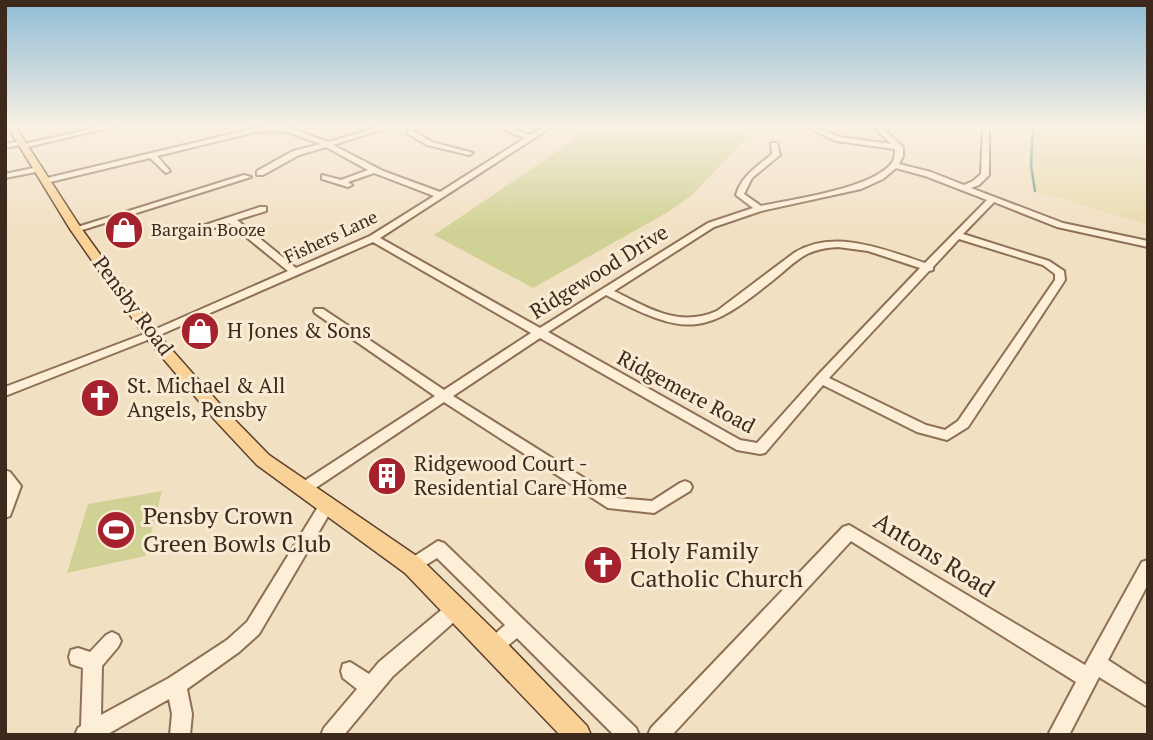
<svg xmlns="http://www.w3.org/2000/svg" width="1153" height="740" font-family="'PT Serif',serif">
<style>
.farmland{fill:#e9dbaf}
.green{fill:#d0d295}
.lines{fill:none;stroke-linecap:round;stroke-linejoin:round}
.stream{stroke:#6b9487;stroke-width:2.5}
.minor-casing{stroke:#8f7057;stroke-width:4}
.major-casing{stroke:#5c3f2c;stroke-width:3}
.minor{fill:#fceed7;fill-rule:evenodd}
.major{fill:#f9d297;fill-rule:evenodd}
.labels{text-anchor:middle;stroke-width:6;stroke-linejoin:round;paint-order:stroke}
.far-poi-label{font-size:18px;fill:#3d2a1d;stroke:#f9ebd3;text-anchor:start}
.far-street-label{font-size:18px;fill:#3d2a1d;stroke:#f9ebd3}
.street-label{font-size:21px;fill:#3d2a1d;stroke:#f9ebd3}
.poi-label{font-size:21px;fill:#3d2a1d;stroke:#f9ebd3;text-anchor:start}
.near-poi-label{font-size:24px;fill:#3d2a1d;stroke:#f9ebd3;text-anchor:start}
.near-street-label{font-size:24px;fill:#3d2a1d;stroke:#f9ebd3}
</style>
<rect width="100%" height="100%" fill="#f2e0c3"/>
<path class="farmland" d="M1033 126H1148V225L1035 191 1028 171 1033 144Z"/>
<path class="green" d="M559 126H758L691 196 668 212 533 288 434 235 580 136 552 130Z
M162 491 145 556 67 573 88 504Z"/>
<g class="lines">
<path class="stream" d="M1033 126 1031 165 1035 191"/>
<g class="minor-casing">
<path id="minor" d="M105 126H116L23 148 20 145 5 148V144L21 141 24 144Z
M383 126H393L333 145 383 171 440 192 525 138 494 126H503L530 135 546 126H553L380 238 540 328 708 223 753 208 736 195C742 175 757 167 772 154L771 143H777L780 155 752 178 744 194 761 206C793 199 870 189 891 164 895 160 895 154 895 149L836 141 805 126H813L840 137 891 144 873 126H880L903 147V156L899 164 931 172 964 185 973 181 981 174 983 126H989V175L979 185 971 188 1063 223 1148 241V247L1057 227 994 202 963 234 1049 261 1064 271 1065 280 968 427 947 440 917 432 823 385 765 453 760 454 737 450 540 338 453 396 616 498 652 501 680 483 685 481 690 483 692 487 690 491 654 513 608 508 444 402 308 493 303 495 298 493 296 489 298 485 435 396 315 313 314 311 315 309H323L444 390 531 333 373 242 155 337 5 396V387L147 333 288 271 229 223 196 234 191 231 193 229 260 207H266V211L237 220 296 268 370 236 434 196 374 173 348 182 352 185 348 187 322 179V175L341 180 368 170 326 147 299 155 263 175H257V171L293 151 321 144 290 133 274 131 256 132 157 156 170 171 166 173 150 158 46 183 42 181 43 179 256 128 274 127 290 128 328 142ZM896 168 925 176 987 200 925 263C885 250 834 228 794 253L717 311C678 328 649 308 614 291L714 227 761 211 861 189 883 179ZM959 239 1043 265 1055 274V280L958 421 945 430 926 425 829 378 929 271 933 270V267ZM838 247 868 251 920 268 817 376 757 443 740 440 548 332 606 295C689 338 705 336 777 277 800 258 806 249 838 247Z
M408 126H414L413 131 432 142 473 153 469 155 427 145 407 133Z
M38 167H41V171L5 178V174Z
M244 175 251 177 79 231H73L71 229Z
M5 470 10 472 21 486 10 516 5 518Z
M326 500 331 502 334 506 259 634 239 652 187 689 192 714 190 735H170L172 714 169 699 106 735H75L78 728 81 726 83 668 71 664 69 657 71 650 78 648 90 652 106 635 112 632 118 635 121 641 118 647 102 666 101 715 169 678 227 640 247 622 321 502Z
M849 525 1085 665 1142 562 1148 560V584L1108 660 1148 686V707L1099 677 1069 735H1048L1076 682 851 541 672 735H648L651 728 843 527Z
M438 541 444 543 636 728 639 735H614L517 638 500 652 494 655 488 652 485 646 488 640 505 625 437 558 413 573 407 571 405 566 407 561Z
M457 600 463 602 466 608 463 614 393 676 344 735H321L324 728 357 689 343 678 341 671 343 664 350 662 369 674 379 662 451 602Z"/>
</g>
<g class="major-casing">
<path id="major" d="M7 126H15L81 228 156 332 226 411 269 455 421 559 502 638 587 726 591 735H560L405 573 257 465 214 419 146 338 70 229Z"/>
</g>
<use href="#minor" class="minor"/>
<use href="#major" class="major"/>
</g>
<linearGradient id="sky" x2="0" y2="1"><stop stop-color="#8dbbd5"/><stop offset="0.55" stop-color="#f9f1e4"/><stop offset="1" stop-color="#f9f1e4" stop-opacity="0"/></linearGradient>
<rect width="1153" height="229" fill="url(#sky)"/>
<defs>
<g id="shop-disc" transform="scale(2.0125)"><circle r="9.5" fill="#a4212d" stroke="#f9ebd3"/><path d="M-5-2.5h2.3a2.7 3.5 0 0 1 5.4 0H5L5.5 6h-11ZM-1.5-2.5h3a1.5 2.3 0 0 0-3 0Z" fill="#fff"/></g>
<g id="church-disc" transform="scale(2.0125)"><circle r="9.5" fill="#a4212d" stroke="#f9ebd3"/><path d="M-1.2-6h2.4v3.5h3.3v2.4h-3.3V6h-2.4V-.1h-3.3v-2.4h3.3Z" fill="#fff"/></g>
<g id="building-disc" transform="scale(2.0125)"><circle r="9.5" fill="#a4212d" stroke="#f9ebd3"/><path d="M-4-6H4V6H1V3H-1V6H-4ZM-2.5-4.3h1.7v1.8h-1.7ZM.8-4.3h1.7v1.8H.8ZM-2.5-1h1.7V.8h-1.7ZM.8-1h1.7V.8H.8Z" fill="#fff"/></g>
<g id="stadium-disc" transform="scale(2.0125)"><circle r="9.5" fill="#a4212d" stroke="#f9ebd3"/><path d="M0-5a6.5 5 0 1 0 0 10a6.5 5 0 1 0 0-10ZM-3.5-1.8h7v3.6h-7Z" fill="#fff"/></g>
</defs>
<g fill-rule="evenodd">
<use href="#shop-disc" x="124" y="230"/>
<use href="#shop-disc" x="200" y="331"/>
<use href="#church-disc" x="100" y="398"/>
<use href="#building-disc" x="387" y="476"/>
<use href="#stadium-disc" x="116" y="530"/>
<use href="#church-disc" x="603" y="565"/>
</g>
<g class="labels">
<g class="far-poi-label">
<text x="151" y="236">Bargain Booze</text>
</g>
<g class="far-street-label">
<text transform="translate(331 237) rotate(-25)" y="6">Fishers Lane</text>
</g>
<g class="street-label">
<text transform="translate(599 272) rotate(-32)" y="7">Ridgewood Drive</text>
<text transform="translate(133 306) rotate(53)" y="7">Pensby Road</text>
<text transform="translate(686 392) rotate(28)" y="7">Ridgemere Road</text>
</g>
<g class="poi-label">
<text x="227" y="338">H Jones &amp; Sons</text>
<text x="127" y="393">St. Michael &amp; All<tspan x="127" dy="24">Angels, Pensby</tspan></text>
<text x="414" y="471">Ridgewood Court -<tspan x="414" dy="24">Residential Care Home</tspan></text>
</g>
<g class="near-poi-label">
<text x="143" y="524">Pensby Crown<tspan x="143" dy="28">Green Bowls Club</tspan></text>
<text x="630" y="559">Holy Family<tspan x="630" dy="28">Catholic Church</tspan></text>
</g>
<g class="near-street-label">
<text transform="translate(934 555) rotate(32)" y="8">Antons Road</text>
</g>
</g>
<rect width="1153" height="740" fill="none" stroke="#3d2a1d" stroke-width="14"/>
</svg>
